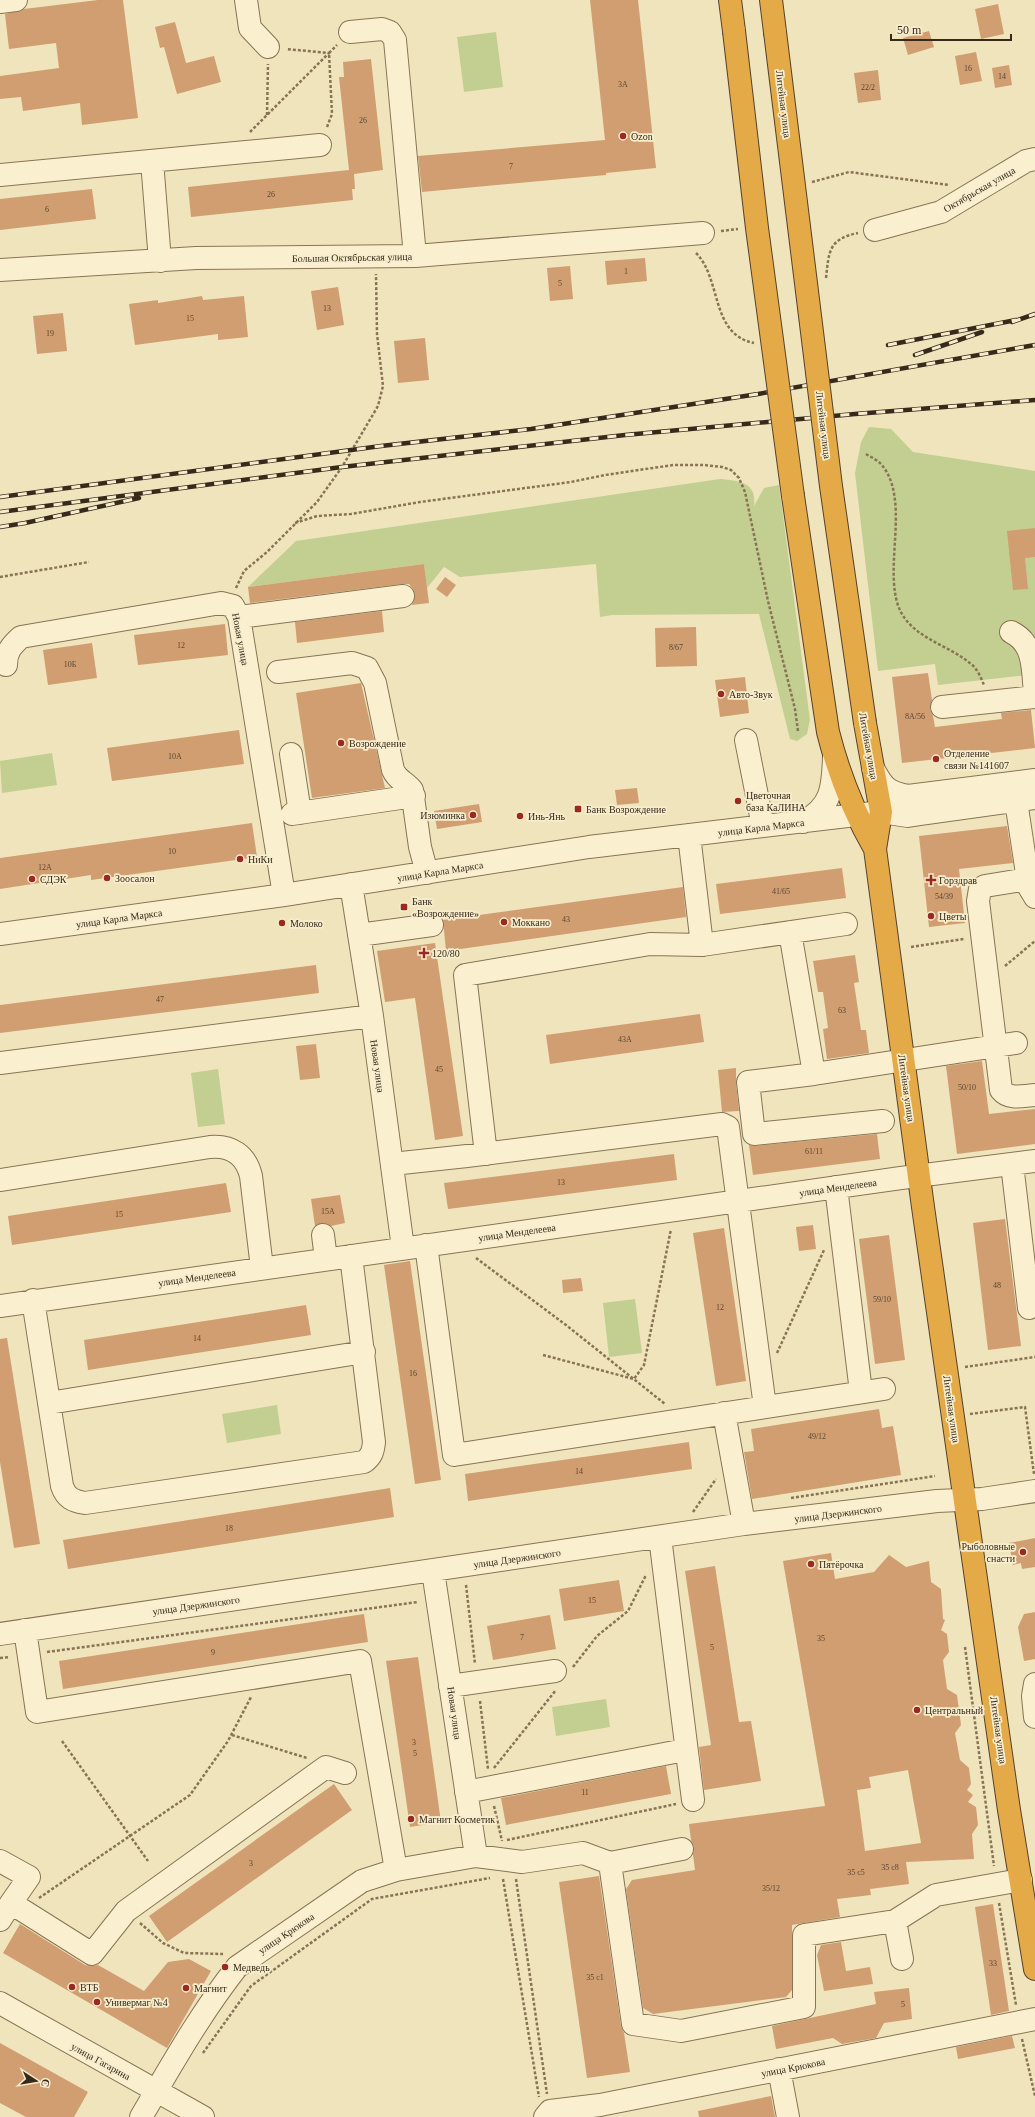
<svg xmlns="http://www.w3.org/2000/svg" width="1035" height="2117" font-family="'Times New Roman',serif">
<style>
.green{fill:#c3ce91}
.building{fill:#d09e71;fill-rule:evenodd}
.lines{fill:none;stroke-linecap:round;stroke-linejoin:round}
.minor-casing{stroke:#887455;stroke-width:24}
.highway-casing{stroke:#55412a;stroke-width:24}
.path{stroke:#887455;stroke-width:2.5;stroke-dasharray:3 2;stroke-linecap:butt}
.minor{stroke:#faf0d0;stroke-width:22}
.highway{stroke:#e5aa48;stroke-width:22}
.rail-casing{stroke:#372a1b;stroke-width:4.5}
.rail{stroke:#f7edcd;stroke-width:3;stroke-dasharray:9;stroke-linecap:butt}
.highway-bridge-casing{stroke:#55412a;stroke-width:24;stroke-linecap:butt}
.highway-bridge{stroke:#e5aa48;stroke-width:22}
.poi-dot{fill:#9a2922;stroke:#f7edcd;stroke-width:1.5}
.labels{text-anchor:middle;stroke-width:3.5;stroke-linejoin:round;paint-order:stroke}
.number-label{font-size:8px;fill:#5d4730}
.street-label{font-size:10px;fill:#372a1b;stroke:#f7edcd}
.poi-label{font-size:10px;fill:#372a1b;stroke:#f7edcd;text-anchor:start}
</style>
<rect width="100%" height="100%" fill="#f0e4bd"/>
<path class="green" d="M496 32 503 87 464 92 457 37Z
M869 427 891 429 913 452 1035 471V674L938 685 935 664 878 671 855 473 861 442Z
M720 479C740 481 757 482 754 506L764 488 779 485 810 720 807 734 797 741 790 739 759 614 612 615 600 617 596 564 460 577 444 567 427 588 424 564 248 587 296 541Z
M52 753 57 785 2 793 0 761Z
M218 1069 225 1124 198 1127 191 1073Z
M635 1299 642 1353 609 1357 603 1303Z
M277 1405 281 1434 227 1443 222 1414Z
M606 1699 610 1727 556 1736 552 1707Z"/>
<path class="building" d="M98 0H123L138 118 82 125 80 103 23 111 21 97 0 99V76L59 68 56 43 9 49 5 14 24 9Z
M590 0H638L656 168 606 173V175L422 192 418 156 605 140Z
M998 4 1004 34 981 39 975 9Z
M175 22 186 63 214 56 221 82 177 94 164 47 160 48 155 27Z
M929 31 934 47 908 55 903 38Z
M976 52 982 81 960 85 955 56Z
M371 59 383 170 354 174 355 189H352L353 200 191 217 188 187 349 170 339 77H344L343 62Z
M1009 65 1012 85 995 88 992 68Z
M878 70 881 100 858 103 854 73Z
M92 189 96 219 0 230V199Z
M645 258 647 281 607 285 605 261Z
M570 266 573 299 550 301 547 268Z
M338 287 344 325 317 330 311 291Z
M202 296 203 300 244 296 248 337 218 340V334L135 345 129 304 158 300V303Z
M63 313 67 351 37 354 33 316Z
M425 338 429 380 398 383 394 341Z
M1035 528V557L1025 558 1028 589 1013 590 1007 531Z
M424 564 429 603 412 605 415 595 413 589 409 584H402L250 603 248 587Z
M445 577 456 585 447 597 436 589Z
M382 611 384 632 297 643 295 622Z
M225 624 228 655 138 665 134 635Z
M696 627 697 666 656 667 655 628Z
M92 643 97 678 48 685 43 650Z
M928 673 932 700 930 709 933 716 935 727 1002 719 1001 713 1031 710 1035 748 902 763 892 677Z
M745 677 749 713 720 717 715 680Z
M361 683 385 788 312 798 296 693Z
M239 730 244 764 112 781 107 748Z
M637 788 639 803 617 805 615 790Z
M479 804 482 822 437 829 434 811Z
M252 823 257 857 91 880V875L0 889V858Z
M1007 826 1013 863 959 869 965 923 929 927 919 836Z
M842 868 846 898 720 914 716 884Z
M683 887 686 917 446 951 443 920Z
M435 943 463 1136 435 1140 415 998 385 1002 377 951Z
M855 955 859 982 854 983 861 1030H866L869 1053 827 1059 823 1029 828 1028 823 992H818L813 961Z
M316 965 319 993 0 1033V1005Z
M700 1014 704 1042 550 1064 546 1035Z
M316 1044 320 1078 300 1080 296 1046Z
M982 1061 989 1114 1035 1109V1144L957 1154 946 1066Z
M736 1068V1083L739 1111 722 1112 718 1070Z
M877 1134 880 1159 753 1175 749 1145 755 1146Z
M674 1154 677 1180 448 1209 444 1183Z
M226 1183 231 1212 12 1245 8 1216Z
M340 1195 345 1223 331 1226 322 1223 315 1226 311 1199Z
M1005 1219 1021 1346 988 1350 973 1223Z
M813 1225 816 1249 799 1251 796 1227Z
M724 1228 746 1381 716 1386 693 1233Z
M889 1235 905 1360 875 1364 859 1239Z
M410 1261 441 1480 415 1484 384 1265Z
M581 1278 583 1291 563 1293 562 1280Z
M306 1305 311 1335 88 1370 84 1340Z
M7 1338 40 1544 14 1548 0 1462V1339Z
M879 1409 882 1428 893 1426 901 1475 752 1499 744 1452 754 1451 751 1429Z
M689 1442 692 1469 468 1501 465 1474Z
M390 1488 394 1517 68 1569 63 1540Z
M1035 1538V1567L1022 1569 1021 1563 1013 1565 1009 1543Z
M831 1553 835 1579 874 1572 889 1555 906 1567 929 1561 931 1582 941 1589 943 1619 945 1620 941 1630 947 1634 949 1652 943 1660 947 1689 957 1695 961 1725 955 1733 960 1760 969 1768 971 1784 967 1790 973 1795 968 1802 976 1807 978 1825 972 1834 974 1859 906 1862 909 1884 870 1889 871 1895 837 1899 840 1917 792 1925V1990L786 1997 653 2014 643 2008 626 1889 632 1880 695 1870 693 1855 694 1847 691 1840 689 1824 825 1806 783 1561ZM908 1770 921 1843 865 1851 857 1790 871 1788 869 1777Z
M715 1566 739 1722 751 1721 761 1781 704 1790 699 1747 711 1745 685 1571Z
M619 1580 624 1611 564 1621 559 1589Z
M1035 1612V1659L1024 1661 1018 1627 1024 1614Z
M364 1614 368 1642 63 1689 59 1661Z
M550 1615 556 1649 493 1660 487 1626Z
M418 1657 441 1822 410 1827 386 1661Z
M666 1766 671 1794 506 1825 501 1798Z
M334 1784 352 1810 167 1942 149 1916Z
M599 1876 621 2026 624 2033 630 2072 587 2078 559 1882Z
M993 1904 1009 2011 991 2015 975 1907Z
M20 1924 85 1965 91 1966 98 1965 144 1991 168 1962 189 1959 211 1971 167 2048 3 1953Z
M841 1942 846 1971 870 1967 873 1984 824 1991 817 1955 821 1945Z
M909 1988 912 2019 884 2023 876 2038 842 2044 833 2038 776 2049 772 2026 876 2004 874 1992Z
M1012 2036 1015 2048 958 2059 956 2047Z
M0 2043 88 2092 74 2117H26L0 2103Z
M771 2096 775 2117H699L698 2111Z"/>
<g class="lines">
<g class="minor-casing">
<path id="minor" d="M246 0 250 28 268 47
M0 2 16 0
M350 32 382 29 390 32 395 40 415 256
M152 161 160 261
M0 175 320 145
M875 230 941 212 1026 161 1035 159
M0 270 196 258 415 256 703 233
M239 617 403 596
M1011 632C1035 643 1033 671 1035 697
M6 665C6 652 11 646 21 637L221 603 233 606 239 617 284 895
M278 672 352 663 367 668 375 683 393 770C397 780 406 782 412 790L420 847 427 873
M942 707 1035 697
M746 740 763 826
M291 754 300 813
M873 768C883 787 887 792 908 796L1035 780
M1016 801 1029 887 1035 897
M292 814 414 796
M803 822C832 807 833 787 834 757
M689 835 702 945 846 924
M1028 879 985 886 980 889 978 901 1001 1090C1009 1100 1023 1096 1035 1095
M351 884 372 1016 403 1248
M790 932 814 1074 748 1082 754 1134 883 1121
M0 934 284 895 589 847 881 812 908 816 921 814 1035 798
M359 935 432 925
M0 1063 372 1016
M814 1074 1016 1043
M486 1154 465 975 650 944 702 945
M392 1164 467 1156 722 1124 728 1127 765 1407
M1012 1164 1029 1308
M1 1180 210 1147C231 1145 246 1155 251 1176L262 1268
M836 1187 861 1392
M323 1235 326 1259
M426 1245 454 1455 884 1389
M33 1300 62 1486C66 1498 73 1501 85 1503L364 1462C372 1456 373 1451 374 1442L351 1256
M0 1306 901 1178 1035 1161
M49 1403 364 1352
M724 1413 744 1524
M660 1537 693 1800
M433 1571 476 1856
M25 1630 37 1712 360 1661 396 1870
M0 1634 744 1524 937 1501 982 1499 1035 1491
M1035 1684 1033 1696 1035 1717
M450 1686 555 1671
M466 1792 685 1750
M0 1861 29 1877 11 1903
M610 1863 682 1849
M0 1920 11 1903 92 1954 126 1911 326 1767 345 1773
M895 1921 936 1895 1021 1880
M0 2003 203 2117
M779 2069 788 2117
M141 2117C171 2066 200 2014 237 1967L362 1881 396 1870 476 1856 522 1862 583 1853 610 1863 633 2024 681 2031 804 2007V1935L895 1921 902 1959
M545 2117 550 2111 600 2105 1035 2019"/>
</g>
<g class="highway-casing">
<path id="highway" d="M730 0 734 31
M771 0 775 32
M793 496 828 732C839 775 853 811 875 849
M865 723 881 812 875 849 923 1207 1009 1810 1035 1969"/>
</g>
<path class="path" d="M267 115 268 64
M327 127 332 114 329 53 337 45
M250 132 329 53 286 49
M812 182 849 172 949 185
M721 231 738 229
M696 253C722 279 710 334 754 343
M826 278C829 252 828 239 858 233
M866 454C871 457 877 460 881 464 909 496 887 557 896 598 904 637 945 642 971 664 977 668 981 678 984 685
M295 523 317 516 351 514 420 502 571 482 605 475 673 465H704L722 467 731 470 739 478 745 492 768 601 795 709 798 731
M0 577 89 562
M236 588 244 571 267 552 317 502 342 467 378 406 383 386 377 334 376 274
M911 947 964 939
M1005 966 1035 941
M476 1258 566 1325 665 1404
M777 1353 824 1250
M543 1355 634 1379 644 1365 671 1229
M965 1367 1035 1357
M970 1414 1025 1407 1034 1474
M791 1498 935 1476
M693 1512 716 1479
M466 1585 475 1664
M965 1647 994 1866
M47 1652 418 1602
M0 1658 10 1657
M573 1667 597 1636 628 1611 646 1575
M480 1701 488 1769
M232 1735 307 1758
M62 1741 148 1861
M494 1768 556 1690
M494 1806 502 1841
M507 1840 676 1804
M503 1879 539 2097
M516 1879 547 2094
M39 1898 190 1795 228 1741 251 1697
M999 1903 1016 2005
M140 1923 163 1943 184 1953 223 1954
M1022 2039 1035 2096
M203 2053 251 1986 372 1899 490 1878"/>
<use href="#minor" class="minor"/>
<use href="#highway" class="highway"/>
<g class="rail-casing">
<path id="rail" d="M1012 322 1035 314
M888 345 1016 320
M915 355 982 332
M0 497 381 446 531 429 758 394 1035 345
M0 512 342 467 625 435 855 414 1035 400
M0 527 25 523 139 498"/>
</g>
<use href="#rail" class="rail"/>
<g class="highway-bridge-casing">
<path id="highway-bridge" d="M734 31 757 228 793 496
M775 32 831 486 865 723"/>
</g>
<use href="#highway-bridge" class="highway-bridge"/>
</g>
<g class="poi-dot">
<circle cx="623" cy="136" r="4"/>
<circle cx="721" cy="694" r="4"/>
<circle cx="341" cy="743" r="4"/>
<circle cx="936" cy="759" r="4"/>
<circle cx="738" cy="801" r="4"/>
<rect x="574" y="805" width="8" height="8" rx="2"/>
<circle cx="473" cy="815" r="4"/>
<circle cx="520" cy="816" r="4"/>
<circle cx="240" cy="859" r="4"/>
<circle cx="107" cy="878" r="4"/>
<circle cx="32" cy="879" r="4"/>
<path d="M929 874h4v4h4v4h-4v4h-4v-4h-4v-4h4z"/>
<rect x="400" y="903" width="8" height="8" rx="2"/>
<circle cx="931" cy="916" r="4"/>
<circle cx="504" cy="922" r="4"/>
<circle cx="282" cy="923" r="4"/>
<path d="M422 947h4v4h4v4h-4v4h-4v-4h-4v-4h4z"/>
<circle cx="1023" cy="1552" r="4"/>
<circle cx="811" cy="1564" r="4"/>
<circle cx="917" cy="1710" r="4"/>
<circle cx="411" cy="1819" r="4"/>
<circle cx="225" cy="1967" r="4"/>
<circle cx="72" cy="1987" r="4"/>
<circle cx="186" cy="1988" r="4"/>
<circle cx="97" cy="2002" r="4"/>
</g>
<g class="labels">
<g class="number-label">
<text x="968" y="71">16</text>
<text x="1002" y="79">14</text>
<text x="623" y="87">3А</text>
<text x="868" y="90">22/2</text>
<text x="363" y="123">26</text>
<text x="511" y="169">7</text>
<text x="271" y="197">26</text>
<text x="47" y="212">6</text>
<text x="626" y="274">1</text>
<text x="560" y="286">5</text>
<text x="327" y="311">13</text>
<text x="190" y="321">15</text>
<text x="50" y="336">19</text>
<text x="181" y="648">12</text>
<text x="676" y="650">8/67</text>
<text x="70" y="667">10Б</text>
<text x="915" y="719">8А/56</text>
<text x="175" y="759">10А</text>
<text x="172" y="854">10</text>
<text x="45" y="870">12А</text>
<text x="781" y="894">41/65</text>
<text x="944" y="899">54/39</text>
<text x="566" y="922">43</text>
<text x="160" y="1002">47</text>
<text x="842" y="1013">63</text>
<text x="625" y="1042">43А</text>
<text x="439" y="1072">45</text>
<text x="967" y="1090">50/10</text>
<text x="814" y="1154">61/11</text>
<text x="561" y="1185">13</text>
<text x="328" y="1214">15А</text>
<text x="119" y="1217">15</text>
<text x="997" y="1288">48</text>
<text x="882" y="1302">59/10</text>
<text x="720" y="1310">12</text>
<text x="197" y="1341">14</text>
<text x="413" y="1376">16</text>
<text x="817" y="1439">49/12</text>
<text x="579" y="1474">14</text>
<text x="229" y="1531">18</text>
<text x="592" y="1603">15</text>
<text x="522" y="1640">7</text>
<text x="821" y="1641">35</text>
<text x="712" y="1650">5</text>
<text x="213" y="1655">9</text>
<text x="414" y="1745">3</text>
<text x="415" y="1756">5</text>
<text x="585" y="1795">11</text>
<text x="251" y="1866">3</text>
<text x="890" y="1870">35 с8</text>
<text x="856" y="1875">35 с5</text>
<text x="771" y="1891">35/12</text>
<text x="993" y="1966">33</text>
<text x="595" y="1980">35 с1</text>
<text x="903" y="2007">5</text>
</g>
<g class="street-label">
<text transform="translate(784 104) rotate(83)" y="4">Литейная улица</text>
<text transform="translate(979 189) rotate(-30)" y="4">Октябрьская улица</text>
<text transform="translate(352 257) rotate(-1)" y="4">Большая Октябрьская улица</text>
<text transform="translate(824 425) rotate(83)" y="4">Литейная улица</text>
<text transform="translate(241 639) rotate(79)" y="4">Новая улица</text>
<text transform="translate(869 746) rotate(80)" y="4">Литейная улица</text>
<text transform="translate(761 827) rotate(-7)" y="4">улица Карла Маркса</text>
<text transform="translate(440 871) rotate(-9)" y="4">улица Карла Маркса</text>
<text transform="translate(119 918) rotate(-8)" y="4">улица Карла Маркса</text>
<text transform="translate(378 1066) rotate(82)" y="4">Новая улица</text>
<text transform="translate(907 1088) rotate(82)" y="4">Литейная улица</text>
<text transform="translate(838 1187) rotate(-8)" y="4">улица Менделеева</text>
<text transform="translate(517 1232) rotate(-8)" y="4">улица Менделеева</text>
<text transform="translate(197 1277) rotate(-8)" y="4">улица Менделеева</text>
<text transform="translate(952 1409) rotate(82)" y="4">Литейная улица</text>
<text transform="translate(838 1513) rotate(-7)" y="4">улица Дзержинского</text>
<text transform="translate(517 1558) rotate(-8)" y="4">улица Дзержинского</text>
<text transform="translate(196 1605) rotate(-8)" y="4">улица Дзержинского</text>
<text transform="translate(455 1713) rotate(82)" y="4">Новая улица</text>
<text transform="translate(999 1730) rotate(82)" y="4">Литейная улица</text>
<text transform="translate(286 1933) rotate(-34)" y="4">улица Крюкова</text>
<text transform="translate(101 2061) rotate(29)" y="4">улица Гагарина</text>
<text transform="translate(793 2067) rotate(-11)" y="4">улица Крюкова</text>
</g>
<g class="poi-label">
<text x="631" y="140">Ozon</text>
<text x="729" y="698">Авто-Звук</text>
<text x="349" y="747">Возрождение</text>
<text x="944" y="757">Отделение<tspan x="944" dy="12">связи №141607</tspan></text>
<text x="746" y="799">Цветочная<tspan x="746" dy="12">база КаЛИНА</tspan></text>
<text x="586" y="813">Банк Возрождение</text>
<text x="465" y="819" text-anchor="end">Изюминка</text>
<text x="528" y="820">Инь-Янь</text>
<text x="248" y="863">НиКи</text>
<text x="115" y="882">Зоосалон</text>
<text x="40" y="883">СДЭК</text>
<text x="939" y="884">Горздрав</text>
<text x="412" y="905">Банк<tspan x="412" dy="12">«Возрождение»</tspan></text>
<text x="939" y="920">Цветы</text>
<text x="512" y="926">Моккано</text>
<text x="290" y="927">Молоко</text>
<text x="432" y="957">120/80</text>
<text x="1015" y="1550" text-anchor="end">Рыболовные<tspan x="1015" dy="12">снасти</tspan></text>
<text x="819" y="1568">Пятёрочка</text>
<text x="925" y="1714">Центральный</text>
<text x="419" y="1823">Магнит Косметик</text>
<text x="233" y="1971">Медведь</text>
<text x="80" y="1991">ВТБ</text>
<text x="194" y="1992">Магнит</text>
<text x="105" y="2006">Универмаг №4</text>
</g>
</g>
<g transform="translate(36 2081) rotate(102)" stroke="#f7edcd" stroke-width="3" paint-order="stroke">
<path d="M0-3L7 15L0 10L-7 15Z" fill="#372a1b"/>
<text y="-6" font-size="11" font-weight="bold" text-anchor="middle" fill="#372a1b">С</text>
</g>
<path d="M891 34v6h120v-6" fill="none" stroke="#372a1b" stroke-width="2"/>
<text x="897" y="34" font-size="12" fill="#372a1b" stroke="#f7edcd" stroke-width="3" paint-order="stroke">50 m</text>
</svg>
